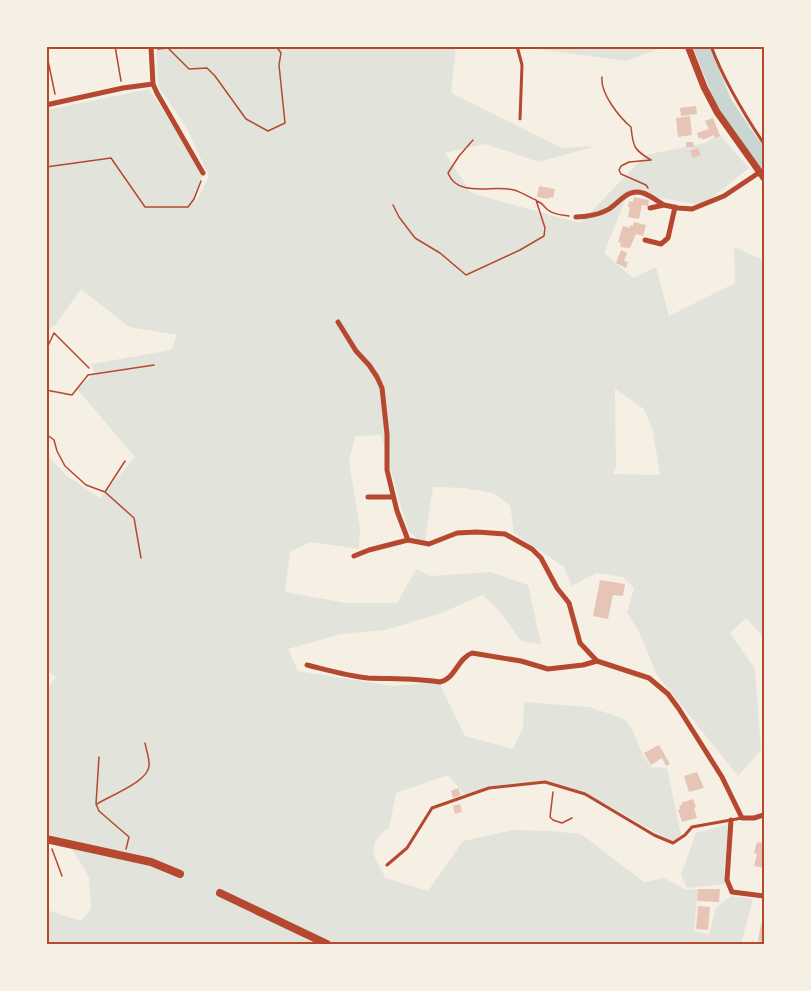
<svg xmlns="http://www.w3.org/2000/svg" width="811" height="991" font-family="Raleway,sans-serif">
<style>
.green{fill:#e2e4dc;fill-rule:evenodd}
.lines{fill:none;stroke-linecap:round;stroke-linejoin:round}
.river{stroke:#c9d6d2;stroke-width:16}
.building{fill:#e6c5b7}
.path{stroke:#b5482f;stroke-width:1.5}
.service{stroke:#b5482f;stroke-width:3}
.minor{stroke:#b5482f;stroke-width:5}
.tertiary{stroke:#b5482f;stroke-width:7}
.secondary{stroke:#b5482f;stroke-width:8}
.neatline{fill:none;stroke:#b5482f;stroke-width:2}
</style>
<rect width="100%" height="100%" fill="#f6efe4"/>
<path class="green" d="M156 47H456L451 93 562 148 596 146 539 162 485 144 445 153 471 193 580 223 646 155 705 143 719 134 749 168 703 205 628 193 604 253 633 278 656 267 669 316 735 283 734 247 763 260 764 263V638L746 618 730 633 755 669 761 750 738 776 657 675 639 632 627 612 634 588 623 577 596 573 572 586 564 567 514 533 510 505 493 493 464 488 433 487 425 540H419L409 532 399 500 381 435 355 436 349 462 360 528 359 549 311 542 290 552 285 592 346 603H397L416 569 431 576 490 572 528 585 541 644 521 641 501 613 483 595 441 613 402 625 385 630 341 634 288 649 298 671 393 686 440 682 442 689 465 736 513 749 523 728 524 702 589 707 625 719 633 731 643 755 651 767 667 768 681 835 673 842 613 808 585 794 545 782 493 787 465 795 448 775 396 793 389 828C364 845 374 857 386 878L428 891 463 841 514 830 551 831 581 834 644 882 664 878 686 890 698 889 694 931 709 935 716 908 731 896 753 899 741 944H297V942L295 944H47V910L81 921 91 909 89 877 72 849 47 833V689L56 677 46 670 47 455 66 475 100 498 135 457 77 389 94 374 92 364 171 350 177 335 129 327 81 289 56 324 46 332 47 110 149 89 203 173 194 205 209 177 187 128 158 86ZM615 389 644 409 653 431 660 475 613 474 616 467Z
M523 47H663L627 61Z
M729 824 724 870 725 884 687 888 681 875 696 833Z"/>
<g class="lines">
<path class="river" d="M701 46 724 103 748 139 764 160"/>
</g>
<path class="building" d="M696 106 697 114 681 116 680 108Z
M690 116 692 135 678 137 676 118Z
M713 118 720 136 715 138 714 135 703 140 702 138 699 139 697 133 709 129 705 121Z
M686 142H693L694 147H686Z
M698 148 701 155 693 158 690 151Z
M539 186 555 189 553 198 549 197V199L537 197Z
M634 197 649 200 648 206 642 205 639 219 628 217 630 207H628L629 201 633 202Z
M634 222 646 225 643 236 636 234 630 248 620 247 621 243 618 242 623 226 630 228V225L633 226Z
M621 250 627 253 624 261 628 262 626 268 616 263Z
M600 580 625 584 623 596 613 595 608 619 593 616Z
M659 745 670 764 666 766 662 758 651 765 644 753Z
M697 772 704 788 689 792 684 776Z
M458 788 461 795 453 798 451 791Z
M693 799 696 807 694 808 697 818 682 822 678 810 680 809 679 806 682 805 681 803Z
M460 804 462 812 455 814 453 806Z
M764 834V868L754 866 757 854 754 853 757 842 762 843Z
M698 889H720L719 902 697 901Z
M698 906 710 907 708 930 696 929Z
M761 924 764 925V942L758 941Z"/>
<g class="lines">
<path class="path" d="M115 46 121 81
M168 46V48L189 69 207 68 215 76 246 119 268 131 285 123 279 65 281 53 276 46
M158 49 168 48
M46 51 55 94
M602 77C600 93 619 117 631 127 633 147 634 150 651 160L629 162 621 166 619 170 621 174 646 185 648 188
M46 167 111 158 145 207H188L194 199 201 181
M537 201C544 204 543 206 548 210 554 215 562 215 569 216
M393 205 399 217 415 238 440 253 466 275 520 250 544 236 545 228 536 200C529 197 521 192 514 190 494 184 458 199 448 173L459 156 473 140
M46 350 54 333 89 368
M46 390 72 395 88 375 154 365
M46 434 54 440 57 451 65 466 86 485 105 492 125 461
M105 492 134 518 141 558
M99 757 96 804 99 811 129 837 126 849
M553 792 550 817 553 820 562 823 572 818
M97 804C109 796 148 782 149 766 150 759 146 750 145 743
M52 849 62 876"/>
<path class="service" d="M517 46 522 65 520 119
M711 46C724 81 744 114 764 144
M387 865 407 848 432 808 489 788 545 782 585 794 654 835 673 843 685 835 692 827 742 818"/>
<path class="minor" d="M151 46 153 84 157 93 203 173
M46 105 123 88 153 84
M650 208 664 205 678 208 692 209 724 196 760 172
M576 217C586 217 601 214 609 209 620 202 628 188 643 193 650 195 657 201 664 205
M645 240 661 244 668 238 675 207
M338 322 356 351 369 365 377 377 382 388 387 434V470L397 511 408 540 429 544 457 533 477 532 505 534 532 549 541 558 557 588 569 603 580 643 597 661 649 678 668 694 679 709 722 777 742 818H754L764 815
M368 497H393
M354 556 369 550 408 540
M307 665C327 670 347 676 368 678 393 679 415 678 440 682 455 679 458 658 472 653L521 661 548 669 583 665 597 661
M731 820 727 880 732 892 764 896"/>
<path class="tertiary" d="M688 46 704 87 717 112 764 178"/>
<path class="secondary" d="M46 839 151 862 180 874
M220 893 327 944"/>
</g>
<rect width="811" height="991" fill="none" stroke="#f6efe4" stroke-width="96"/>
<rect x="48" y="48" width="715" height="895" class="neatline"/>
</svg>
